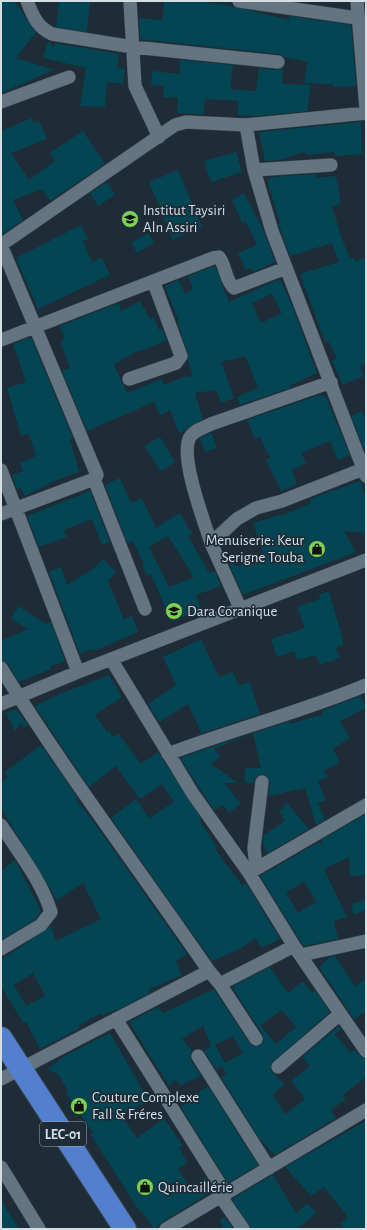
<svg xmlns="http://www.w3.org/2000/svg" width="367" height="1230" font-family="'Alegreya Sans',sans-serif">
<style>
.building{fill:#044554;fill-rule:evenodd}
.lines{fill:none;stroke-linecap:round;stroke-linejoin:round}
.street-casing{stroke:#3c4952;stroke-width:14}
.highway-casing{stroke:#3c4952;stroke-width:24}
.street{stroke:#647581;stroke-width:13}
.highway{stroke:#5380ce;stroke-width:22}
.labels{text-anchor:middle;stroke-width:3.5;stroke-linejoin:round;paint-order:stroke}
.shield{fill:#1d2c36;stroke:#9da9b0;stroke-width:1}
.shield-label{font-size:14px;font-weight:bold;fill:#d4dee5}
.poi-label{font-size:15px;fill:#d4dee5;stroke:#1d2c36;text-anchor:start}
</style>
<rect width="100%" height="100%" fill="#1d2c36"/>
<path class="building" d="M1 1H14L36 32 16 58 54 70 1 93Z
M59 1H90L87 32 56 27Z
M164 1H193L227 5 289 20V16L351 25 356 86 333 87V84L304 83 307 62 284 57 279 54 140 39 139 18 162 20Z
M48 41 54 48 55 43 119 54 117 68 125 69 123 84 107 82 105 107 80 106 86 68 43 58Z
M180 60 233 65 230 89 256 91 259 68 277 70 283 68 282 84 311 85 307 111 257 116 237 115 239 101 205 99 204 114 177 113 178 98 163 97 164 86 151 85 152 71 180 74Z
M32 118 33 123 39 121 47 139 11 153 29 180 55 161 50 153 83 131 105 164 50 201 42 189 13 200 23 220 1 235V131Z
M361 122 362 154 335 156 334 152 306 155 305 152 279 160 265 161 259 132Z
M236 152 242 172 211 182 204 161Z
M178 170 202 227 173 240 149 182Z
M316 174V178L336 176 341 204 332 206 341 236 350 259 354 258 355 261 366 258V363L360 366 364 376 343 385 332 361 337 358 328 341 325 342 300 274 339 262 332 243 290 256 280 228 278 224H280L267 180 273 177Z
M107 182 115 195 98 206 90 193Z
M244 193 263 229 275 262 253 272 251 268 246 270 238 253 257 245 246 222 242 223 232 200Z
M81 225 88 239 83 241 92 262 102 257 110 275 38 309 16 258Z
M148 233 154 243 137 253 131 243Z
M215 266 229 302 280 279 291 303 317 373 289 386 293 387 240 405 237 397 258 388 245 356 221 362 234 398 221 403 216 390 195 393 203 419 185 430 179 433 170 410 160 415 154 402 87 431 62 371 70 368 60 341 65 339 60 326 119 303 121 311 140 301 150 319 154 317 159 330 162 329 167 340 138 352 137 351 114 365 127 393 161 379 164 385 183 377 193 376 188 360V353L177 322 179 321 165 286 178 280 185 293 193 289 188 276ZM272 294 282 313 261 323 252 303Z
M31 337 73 438 70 439 79 472 52 482 25 496 21 488 17 489 12 475 23 471 20 463 36 456 29 434 21 436 7 388 26 382 13 344Z
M319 395 326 397 350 455 338 460 330 441 301 453 306 463 292 470 297 484 281 491 266 460 270 458 260 437 255 439 247 420Z
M362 411 366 421V449H364L351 416Z
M211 433 217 448 205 452 200 438Z
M160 437 175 462 161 471 144 446Z
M120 478 131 503 142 498 156 528 180 513 192 534 188 536 209 573 215 571 221 586 196 595 202 610 171 621 151 574 147 576 142 565 144 564 133 541 128 543 125 537 105 485ZM168 536 194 577 169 587 149 547Z
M360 481 366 498 365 533 344 531 356 552 243 595 229 564 233 562 235 567 263 554 253 523 291 512 311 503 310 499Z
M90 491 110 542 102 545 92 519 64 530 67 537 39 547 27 516Z
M103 559 116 572 108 581 124 619 132 616 138 632 94 651 92 649 80 654 49 572 61 567 67 585 93 569Z
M329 591 343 641V645L336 648 340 658 320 665 316 655 297 660 294 651 277 657 271 639 305 628 297 607 320 599 319 595Z
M18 606 46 624 51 622 65 661 50 667 51 669 19 682 8 664 1 660V641L28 629 11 619Z
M201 639 219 677 233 672 239 686 250 682 260 714 200 734 201 732 188 704 159 722 148 704 176 685 163 657Z
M109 675 122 697 95 715 107 732 109 730 113 737 118 733 141 764 158 752 201 818 199 820 217 847 215 849 242 885 246 883 280 939 261 948 256 938 240 949 212 961 111 818 136 799 149 818 174 802 162 784 140 799 116 766 89 787 35 706 60 694Z
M361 696 366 708 340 721 350 738 333 749 340 763 324 770 327 778 318 781 326 800 318 803 325 820 316 825 305 788 268 796 270 783 266 775H259L255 778 254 783H245V768H261L253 733 214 749 220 757 211 764 238 783H224L241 804 229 813 223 805 214 810 180 758 220 744 290 721V724L323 714 321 711Z
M16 709 28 725 24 728 21 723 15 731 6 713Z
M41 745 77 797 76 800 98 828 187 954 176 961 182 975 148 990 150 993 121 1008 102 1015 101 1013 80 1025 78 1029 40 1049 26 1022 23 1023 1 986V960L51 926 56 941 101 919 83 883 57 900 1 809V782L8 777 5 772ZM33 973 45 996 26 1006 14 985Z
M287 803 309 829 268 853 263 843 264 835 285 821 279 811Z
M366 814V875L350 876 349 857 324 869 347 917 334 921 338 939 305 946 303 945 260 876 319 842 323 846 321 840ZM304 881 316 902 298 913 286 893Z
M15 860 41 911 36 919 1 940V871Z
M366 899V910L353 915 352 904Z
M335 956 355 986 366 979V1012L354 1019 319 967 330 957Z
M270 967 288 993 300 983H304L312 992 315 990 330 1012 271 1064 272 1072 285 1084 273 1094 285 1114 305 1099 291 1081 310 1066 302 1057 339 1026 341 1029 335 1034 350 1053 355 1050 360 1056 366 1059V1077L343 1095 346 1099 331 1110 336 1118 275 1155 259 1138 221 1077 226 1073 222 1066 216 1069 204 1051 211 1046 203 1026 182 1039 192 1051 190 1056 191 1060 201 1076 181 1085 175 1080 169 1086 129 1022 158 1007 163 1013 214 989 249 1043 253 1046H260L263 1042V1035L232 987ZM282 1010 296 1027 276 1044 260 1025ZM233 1036 243 1053 225 1063 215 1045Z
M110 1033 149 1101 121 1115 137 1138 164 1118 183 1146 179 1148 188 1163 178 1169 190 1187 206 1178 214 1190 162 1222 154 1229 142 1211 140 1212 91 1135 93 1133 66 1093 68 1091 58 1074 47 1069 66 1055Z
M208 1086 258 1165 228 1183 181 1107 195 1098 193 1096Z
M366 1121V1229H346L340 1223 348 1217 324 1187 311 1196 285 1167Z
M273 1175 296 1213 308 1203 316 1213 297 1229H251L232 1199Z
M1 1200 19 1229H1Z
M225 1217 233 1229H225L219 1220Z"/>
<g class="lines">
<g class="street-casing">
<path id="street" d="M27 1C33 16 37 27 52 34L133 47 278 62
M130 1 135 86 159 137
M239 1 357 18
M357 1 366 109
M1 102 69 77
M246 125 254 170 272 231 366 476
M254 170 331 165
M1 245 175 125 186 122 246 125 366 113
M1 245 97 475 94 479 1 514
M1 340 213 258 219 257C226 266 225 280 234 288L286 268
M129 379 176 363 181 356 154 283
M1 470 78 672
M94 479 145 609
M211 543C204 521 179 456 190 437 194 430 204 428 211 424L331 382
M241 610 211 543 237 519 256 508 282 501 363 469
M111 659 193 794 249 873 294 946 366 1051
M1 668C65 772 140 870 209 971L220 984 256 1039
M1 704 78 672 366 560
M168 754C233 729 302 712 366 685
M1 825C19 853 41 880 51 912L41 925 1 949
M256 868 254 848 262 782
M249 873 366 805
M301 955 366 941
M220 984 294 946
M116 1019 226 1194
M198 1056 269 1168
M278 1067 340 1014
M1 1079 209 971
M1 1167 39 1229
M221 1197 243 1229
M166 1229 366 1110"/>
</g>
<g class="highway-casing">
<path id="highway" d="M1 1038 125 1229"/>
</g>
<use href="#street" class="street"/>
<use href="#highway" class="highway"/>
</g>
<defs>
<g id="university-disc" transform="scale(0.9)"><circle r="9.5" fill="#7dd154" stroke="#1d2c36"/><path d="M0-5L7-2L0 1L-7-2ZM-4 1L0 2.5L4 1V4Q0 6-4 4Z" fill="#111"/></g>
<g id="shop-disc" transform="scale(0.9)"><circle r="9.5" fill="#7dd154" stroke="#1d2c36"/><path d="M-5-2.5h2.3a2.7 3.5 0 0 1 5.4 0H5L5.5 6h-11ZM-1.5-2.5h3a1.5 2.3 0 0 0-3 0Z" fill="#111"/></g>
<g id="school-disc" transform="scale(0.9)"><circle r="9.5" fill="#7dd154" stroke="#1d2c36"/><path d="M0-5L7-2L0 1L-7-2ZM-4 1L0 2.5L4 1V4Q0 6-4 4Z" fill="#111"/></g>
</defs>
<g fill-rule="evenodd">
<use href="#university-disc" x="130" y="219"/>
<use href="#shop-disc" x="317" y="549"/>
<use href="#school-disc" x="174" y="611"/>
<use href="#shop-disc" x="79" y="1106"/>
<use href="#shop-disc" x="145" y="1187"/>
</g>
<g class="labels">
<rect class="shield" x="40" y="1122" width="46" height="24" rx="3"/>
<g class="shield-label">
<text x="63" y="1139">LEC-01</text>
</g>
<g class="poi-label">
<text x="143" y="215">Institut Taysiri<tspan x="143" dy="17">Aln Assiri</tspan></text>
<text x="304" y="545" text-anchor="end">Menuiserie: Keur<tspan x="304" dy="17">Serigne Touba</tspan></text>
<text x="187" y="616">Dara Coranique</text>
<text x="92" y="1102">Couture Complexe<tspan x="92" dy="17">Fall &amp; Fréres</tspan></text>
<text x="158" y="1192">Quincaillérie</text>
</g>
</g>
<rect width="367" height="1230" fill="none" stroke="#d4dee5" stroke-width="4"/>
</svg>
